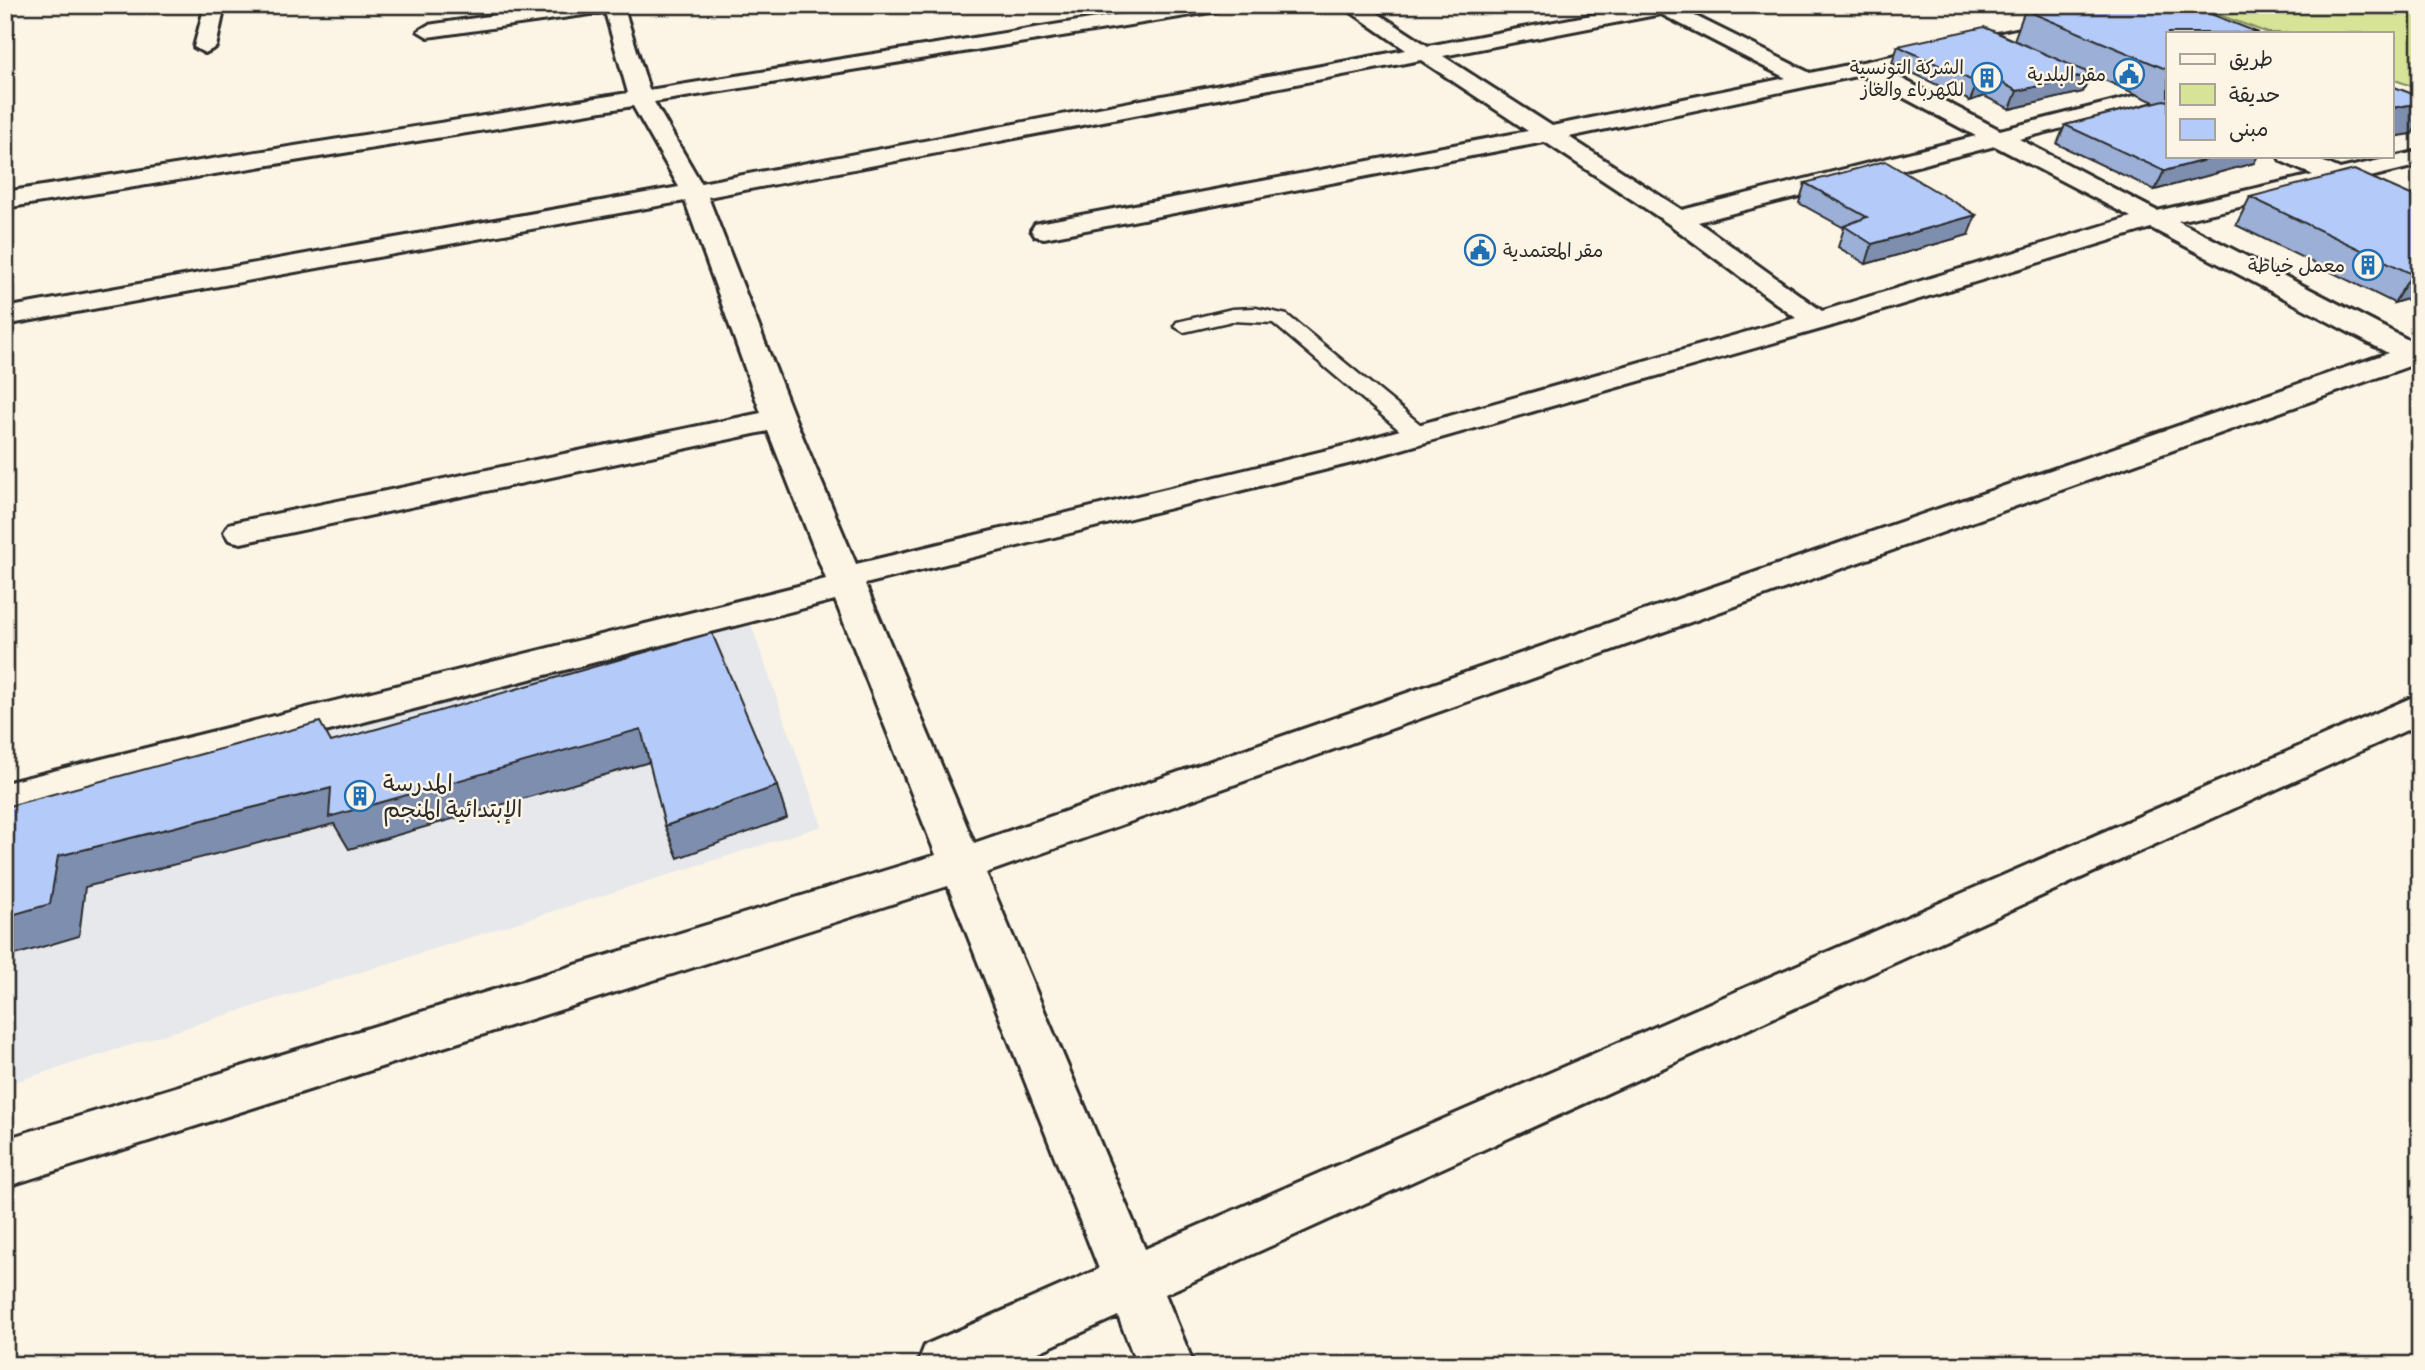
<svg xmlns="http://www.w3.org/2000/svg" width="2425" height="1370" font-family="Itim,'Playpen Sans Arabic',sans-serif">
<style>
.built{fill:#e6e8eb}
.green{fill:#d7e497;stroke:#818861;stroke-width:2}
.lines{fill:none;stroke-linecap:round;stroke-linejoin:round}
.service-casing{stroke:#2b2b2b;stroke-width:5}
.minor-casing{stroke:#2b2b2b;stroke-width:6}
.service{fill:#fcf5e5;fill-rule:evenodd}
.minor{fill:#fcf5e5;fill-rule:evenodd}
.wall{fill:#9bafd7;stroke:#2b2b2b;stroke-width:2}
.shaded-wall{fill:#7e8eaf;stroke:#2b2b2b;stroke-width:2}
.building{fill:#b4cbfa;stroke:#2b2b2b;stroke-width:2}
.labels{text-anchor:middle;stroke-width:5;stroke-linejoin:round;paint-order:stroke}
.far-poi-label{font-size:19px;fill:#2b2b2b;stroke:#fcf5e5;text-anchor:end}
.poi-label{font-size:23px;fill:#2b2b2b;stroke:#fcf5e5;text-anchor:start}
</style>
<rect width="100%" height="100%" fill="#fcf5e5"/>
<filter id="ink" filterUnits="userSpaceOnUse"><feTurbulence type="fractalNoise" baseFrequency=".0143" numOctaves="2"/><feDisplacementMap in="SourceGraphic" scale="14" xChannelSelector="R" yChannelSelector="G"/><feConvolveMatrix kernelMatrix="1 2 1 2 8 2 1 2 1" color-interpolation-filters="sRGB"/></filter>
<g filter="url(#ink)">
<path class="built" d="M748 616 822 826 5 1085V821Z"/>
<path class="green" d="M2192 5H2420V89L2392 79V33H2268Z"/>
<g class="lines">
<g class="service-casing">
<path id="service" d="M1256 308 1287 315 1426 429 1430 434 1426 439H1410L1273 323 1232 321 1184 332 1174 326 1177 322 1232 309Z"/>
</g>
<g class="minor-casing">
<path id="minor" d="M205 5H225L216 47 205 53 194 47Z
M565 5H623L649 90 1178 5H1227L1217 11 654 102 701 183 1406 50 1341 5H1365L1428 46 1644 5H1687L1683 10 1810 73 2064 20 2071 22 2074 26 2071 30 1885 70 2000 130 2146 93 2154 95 2157 100 2154 105 2019 139 2157 211 2313 175 2281 161 2278 156H2310L2340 169 2420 151V165L2362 179 2420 204V221L2335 185 2178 221 2416 344 2420 343V367L2412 365 986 873 1145 1249 2420 694V724L1165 1294 1194 1365H1137L1118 1316 1010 1365H917L925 1345 1099 1269 948 886 5 1187V1139L936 855 835 600 5 815V783L826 579 768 431 241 543 229 540 224 532 229 524 241 521 761 413 685 201 5 325V308L679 187 633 106 5 208V192L628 93 605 12 428 37 418 31 428 25ZM1661 14 1786 78 1552 126 1443 56ZM1421 60 1528 131 1044 222 1035 224 1031 230 1035 236 1044 238 1545 142 1669 224 1796 318 1340 447 856 564 795 419 708 197ZM1861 75 1976 136 1682 210 1569 137ZM1995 146 2131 217 1822 311 1698 222ZM2151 228 2388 353 974 843 865 584 1360 461 1828 327Z"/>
</g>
<use href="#service" class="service"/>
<use href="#minor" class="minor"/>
</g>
<path class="wall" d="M2025 10 2168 33V156L2254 163 2155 190 2057 144 2065 125 2154 102 2091 74 2083 92 2010 109 1984 96 1970 101 1892 63 1898 46 2014 40Z
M1805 183 1968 235 1866 264 1838 247 1844 228 1799 203Z
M2250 197 2420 199V295L2394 303 2236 225Z"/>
<path class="shaded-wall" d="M2091 74 2083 92 2010 109 2017 91Z
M1991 77 1984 96 1970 101 1977 83Z
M2420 103V120L2412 134 2392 137V108Z
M2220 156H2258L2254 163 2155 190 2164 171Z
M1976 215 1968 235 1866 264 1872 244Z
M2420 272V295L2394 303 2412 274Z
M641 729 653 761 349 849 334 824 85 887 79 936 5 958V917L58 856 331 788Z
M777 786 787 818 678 858 665 826Z"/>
<path class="building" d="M2048 5H2188L2259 33H2168V70L2025 10Z
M1984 27 2091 74 2017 91 1991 77 1977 83 1898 46Z
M2392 86 2420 97V103L2392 108Z
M2164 100 2168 101V156H2220L2164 171 2065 125Z
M1885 161 1976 215 1872 244 1844 226 1867 217 1805 183Z
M2354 170 2420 199V272L2412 274 2250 197Z
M712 633 777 786 665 826 641 729 329 817 331 788 58 856 50 904 5 917V807L320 722 331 742Z"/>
</g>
<defs>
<g id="civic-ring" transform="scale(1.575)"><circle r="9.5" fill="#fcf5e5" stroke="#1f6fb2" stroke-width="1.5"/><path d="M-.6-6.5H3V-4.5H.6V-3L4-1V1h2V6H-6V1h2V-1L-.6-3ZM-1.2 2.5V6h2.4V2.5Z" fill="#1f6fb2"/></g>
<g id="building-ring" transform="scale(1.575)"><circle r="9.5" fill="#fcf5e5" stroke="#1f6fb2" stroke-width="1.5"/><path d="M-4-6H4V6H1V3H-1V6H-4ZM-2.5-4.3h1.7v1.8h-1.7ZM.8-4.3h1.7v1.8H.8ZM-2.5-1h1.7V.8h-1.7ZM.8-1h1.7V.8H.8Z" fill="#1f6fb2"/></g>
</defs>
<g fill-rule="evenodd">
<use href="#civic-ring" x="2129" y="74"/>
<use href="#building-ring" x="1987" y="78"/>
<use href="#civic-ring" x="1480" y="250"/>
<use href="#building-ring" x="2368" y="265"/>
<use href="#building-ring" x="360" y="796"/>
</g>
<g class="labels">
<g class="far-poi-label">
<text x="1964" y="74">الشركة التونسية<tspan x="1964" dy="22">للكهرباء والغاز</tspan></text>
<text x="2106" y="81">مقر البلدية</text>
<text x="1503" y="257" text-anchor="start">مقر المعتمدية</text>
<text x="2345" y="272">معمل خياطة</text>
</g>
<g class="poi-label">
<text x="383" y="791">المدرسة<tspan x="383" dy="26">الإبتدائية المنجم</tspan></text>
</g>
</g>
<rect width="2425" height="1370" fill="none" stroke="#fcf5e5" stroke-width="28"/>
<rect x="14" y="14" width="2397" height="1342" fill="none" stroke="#2b2b2b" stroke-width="2.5" filter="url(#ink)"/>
<rect x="2166" y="32" width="228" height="126" fill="#fcf5e5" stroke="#a8a49b" stroke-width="2"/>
<rect x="2180" y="54" width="35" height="10" fill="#fcf5e5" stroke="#a8a49b" stroke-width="2"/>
<text x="2229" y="66" font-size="21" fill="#2b2b2b">طريق</text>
<rect x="2180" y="84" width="35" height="21" fill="#d7e497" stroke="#a8a49b" stroke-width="2"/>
<text x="2229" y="102" font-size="21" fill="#2b2b2b">حديقة</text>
<rect x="2180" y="119" width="35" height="21" fill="#b4cbfa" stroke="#a8a49b" stroke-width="2"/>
<text x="2229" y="136" font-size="21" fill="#2b2b2b">مبنى</text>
</svg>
